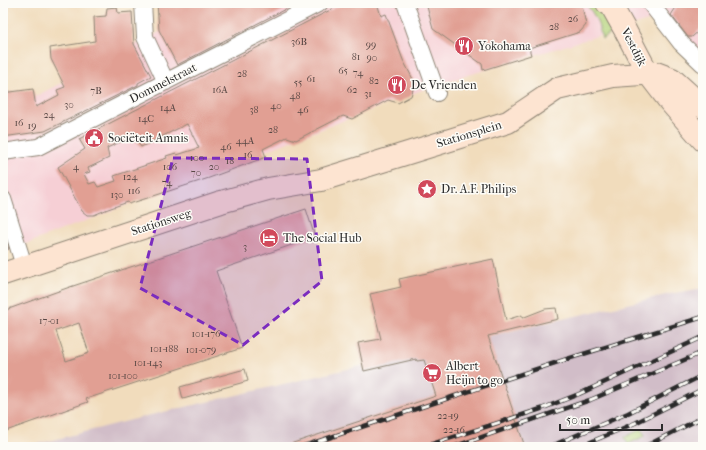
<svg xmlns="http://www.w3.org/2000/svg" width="706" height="450" font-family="'IM FELL French Canon',serif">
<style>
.built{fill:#f6cfd5}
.industrial{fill:#d1bdc8}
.green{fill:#b3d178;stroke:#6f7e52}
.building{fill:#e19f93;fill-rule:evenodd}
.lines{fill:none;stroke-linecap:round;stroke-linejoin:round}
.street-casing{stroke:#8e8474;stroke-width:18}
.secondary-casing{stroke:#8e8474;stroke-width:24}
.street{stroke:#fff;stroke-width:16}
.secondary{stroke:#fde4d1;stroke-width:22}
.rail-casing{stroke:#2b2b2b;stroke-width:4.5}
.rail{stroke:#fdfcf7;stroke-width:3;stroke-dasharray:9;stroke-linecap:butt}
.marked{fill:#7b2cbf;fill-opacity:0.2;stroke:#7b2cbf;stroke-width:3;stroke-dasharray:8 5;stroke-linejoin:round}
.labels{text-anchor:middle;stroke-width:3;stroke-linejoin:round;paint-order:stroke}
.number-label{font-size:10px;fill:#584845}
.poi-label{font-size:12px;fill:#2b2b2b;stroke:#fdfcf7;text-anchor:start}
.street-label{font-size:12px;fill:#2b2b2b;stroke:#fdfcf7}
</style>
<rect width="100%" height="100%" fill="#fdfcf7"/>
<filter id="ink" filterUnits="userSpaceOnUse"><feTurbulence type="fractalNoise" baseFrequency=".025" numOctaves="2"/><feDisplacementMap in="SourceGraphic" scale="8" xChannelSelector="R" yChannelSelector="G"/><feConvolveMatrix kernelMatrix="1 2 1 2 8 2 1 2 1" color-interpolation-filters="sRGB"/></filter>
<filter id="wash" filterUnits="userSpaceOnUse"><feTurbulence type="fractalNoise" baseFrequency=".012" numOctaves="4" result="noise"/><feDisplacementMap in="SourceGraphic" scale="16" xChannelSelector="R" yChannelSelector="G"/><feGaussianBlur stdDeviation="0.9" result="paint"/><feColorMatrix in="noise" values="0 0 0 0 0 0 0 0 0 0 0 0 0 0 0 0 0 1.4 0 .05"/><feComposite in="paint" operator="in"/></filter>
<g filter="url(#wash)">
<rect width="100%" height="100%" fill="#f1dcbc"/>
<path class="built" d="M216 3H703V56L658 18 435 85 3 253V113Z"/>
<path class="industrial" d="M703 288V443L696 447H26L151 415 670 294Z"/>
<path class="green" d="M584 3H595L598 5 620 27 602 39C599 26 595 12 584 3Z
M642 429 645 436 628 444 625 437Z"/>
<g id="blocks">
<path class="building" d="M157 3H297L177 65 159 30Z
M344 3H377L381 16 386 14 403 60 415 83 411 96 398 103 388 100 352 119 343 116 296 140 287 137 263 149 266 157 209 178 129 204 128 202 108 209 94 215H87L82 211 58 167 85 149 79 139ZM187 124 199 148 177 155 176 153 166 156 167 158 114 176 116 181 98 187 95 182 89 184 84 174 90 172 88 168 109 158 107 148 133 136 141 147Z
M426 3H577L582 6 586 25 580 32 529 48 531 55 483 70 482 64 433 29Z
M679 3H698L703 10V27L692 37H688L671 15Z
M117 7 118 13 132 12 134 44 151 76 138 83V85L45 131 3 137V93L33 89 36 107 59 95 57 90 65 87 51 59 50 48 95 41 94 17 106 16 107 8Z
M306 209 315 237 216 271 242 348 86 399 88 402 3 432V311L67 288ZM79 323 89 353 66 361 56 331Z
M3 231 9 249 3 251Z
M493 259 506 320 522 315V318L545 309 556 308 558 319 488 336 525 447H287V445L436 396 424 360 417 361 416 359 364 371 358 343 381 339 370 294 401 287 399 279Z
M245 369 248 381 183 399 180 387Z"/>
</g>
</g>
<g filter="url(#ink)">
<use href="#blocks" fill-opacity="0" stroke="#8e8474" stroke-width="1"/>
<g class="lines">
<g class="street-casing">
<path id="street" d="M143 3 145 37 166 82
M405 3 437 93
M650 3 681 43 703 64
M3 152 38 147 320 3
M3 199 21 256"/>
</g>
<g class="secondary-casing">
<path id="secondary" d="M607 3 611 5 625 30 647 72 670 102 703 140
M3 274 221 202 268 189 321 180 508 122 557 89 613 76 656 73 672 79 703 107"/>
</g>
<use href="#street" class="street"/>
<use href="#secondary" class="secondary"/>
<g class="rail-casing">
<path id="rail" d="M301 447 564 360 703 317
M423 447 541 409 579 394 703 337
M453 447 590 400 703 352
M549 447 628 413 703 375
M579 447 635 423 703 389
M644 447 703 417"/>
</g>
<use href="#rail" class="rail"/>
</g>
</g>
<path class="marked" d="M173 158 307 159 322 281 243 345 140 288Z"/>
<defs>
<g id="restaurant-disc" transform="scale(1)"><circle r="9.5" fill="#d1495b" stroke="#fdfcf7"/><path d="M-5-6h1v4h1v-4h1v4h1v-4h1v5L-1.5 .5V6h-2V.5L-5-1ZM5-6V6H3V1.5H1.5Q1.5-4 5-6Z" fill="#fff"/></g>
<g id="civic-disc" transform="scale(1)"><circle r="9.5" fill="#d1495b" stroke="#fdfcf7"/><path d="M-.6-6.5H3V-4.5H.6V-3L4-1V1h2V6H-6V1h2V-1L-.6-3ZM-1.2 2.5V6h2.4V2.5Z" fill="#fff"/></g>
<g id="sight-disc" transform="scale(1)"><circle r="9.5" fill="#d1495b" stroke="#fdfcf7"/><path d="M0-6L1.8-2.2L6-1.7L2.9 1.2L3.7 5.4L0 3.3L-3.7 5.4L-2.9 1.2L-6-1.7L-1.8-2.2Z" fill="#fff"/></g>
<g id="hotel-disc" transform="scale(1)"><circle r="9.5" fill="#d1495b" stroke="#fdfcf7"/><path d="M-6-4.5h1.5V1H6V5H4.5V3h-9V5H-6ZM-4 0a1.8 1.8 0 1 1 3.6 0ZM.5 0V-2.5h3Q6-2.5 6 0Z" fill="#fff"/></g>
<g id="supermarket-disc" transform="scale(1)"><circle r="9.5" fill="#d1495b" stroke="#fdfcf7"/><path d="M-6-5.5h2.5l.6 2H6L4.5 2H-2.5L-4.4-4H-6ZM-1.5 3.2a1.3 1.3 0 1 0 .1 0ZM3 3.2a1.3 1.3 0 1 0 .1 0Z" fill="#fff"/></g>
</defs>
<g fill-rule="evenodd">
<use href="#restaurant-disc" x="464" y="46"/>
<use href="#restaurant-disc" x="397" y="85"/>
<use href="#civic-disc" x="94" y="138"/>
<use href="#sight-disc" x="427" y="189"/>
<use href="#hotel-disc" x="269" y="238"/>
<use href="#supermarket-disc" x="432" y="373"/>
</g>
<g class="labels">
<g class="number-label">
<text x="573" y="22">26</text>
<text x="554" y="30">28</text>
<text x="299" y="45">36B</text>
<text x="371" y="48">99</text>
<text x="356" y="60">81</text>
<text x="372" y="61">90</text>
<text x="343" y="74">65</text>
<text x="358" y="76">74</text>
<text x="242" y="77">28</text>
<text x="311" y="82">61</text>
<text x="374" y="84">82</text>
<text x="298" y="86">55</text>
<text x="220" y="93">16A</text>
<text x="352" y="93">62</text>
<text x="96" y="94">7B</text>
<text x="368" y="97">31</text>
<text x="295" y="99">48</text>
<text x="69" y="108">30</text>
<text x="276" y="109">40</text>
<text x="168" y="111">14A</text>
<text x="254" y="113">38</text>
<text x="303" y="113">46</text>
<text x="49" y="118">24</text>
<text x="146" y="122">14C</text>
<text x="19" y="126">16</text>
<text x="32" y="129">19</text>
<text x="273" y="133">28</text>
<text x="245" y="144">44A</text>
<text x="226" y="150">46</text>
<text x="248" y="158">16</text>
<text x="197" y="161">100</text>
<text x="230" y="164">18</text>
<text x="76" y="170">4</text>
<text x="170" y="170">106</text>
<text x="214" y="170">20</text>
<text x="196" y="176">70</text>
<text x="130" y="180">124</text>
<text x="167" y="186">74</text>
<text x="134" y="194">116</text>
<text x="117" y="198">130</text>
<text x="245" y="250">3</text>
<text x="49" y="324">17-01</text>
<text x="206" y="337">101-176</text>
<text x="164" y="352">101-188</text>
<text x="201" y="353">101-079</text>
<text x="148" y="366">101-143</text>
<text x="123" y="379">101-100</text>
<text x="448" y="419">22-19</text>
<text x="454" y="433">22-16</text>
</g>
<g class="poi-label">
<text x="478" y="50">Yokohama</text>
<text x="411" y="89">De Vrienden</text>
<text x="108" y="142">Sociëteit Amnis</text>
<text x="441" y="193">Dr. A.F. Philips</text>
<text x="283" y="242">The Social Hub</text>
<text x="446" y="370">Albert<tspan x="446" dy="14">Heijn to go</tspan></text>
</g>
<g class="street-label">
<text transform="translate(634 47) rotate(63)" y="4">Vestdijk</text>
<text transform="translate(163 83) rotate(-27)" y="4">Dommelstraat</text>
<text transform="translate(469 134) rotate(-17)" y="4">Stationsplein</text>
<text transform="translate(161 222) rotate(-18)" y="4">Stationsweg</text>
</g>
</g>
<rect width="706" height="450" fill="none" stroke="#fdfcf7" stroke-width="16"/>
<path d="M560 424v6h102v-6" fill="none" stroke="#2b2b2b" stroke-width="2"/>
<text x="566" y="424" font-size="12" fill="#2b2b2b" stroke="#fdfcf7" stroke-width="3" paint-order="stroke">50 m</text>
</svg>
